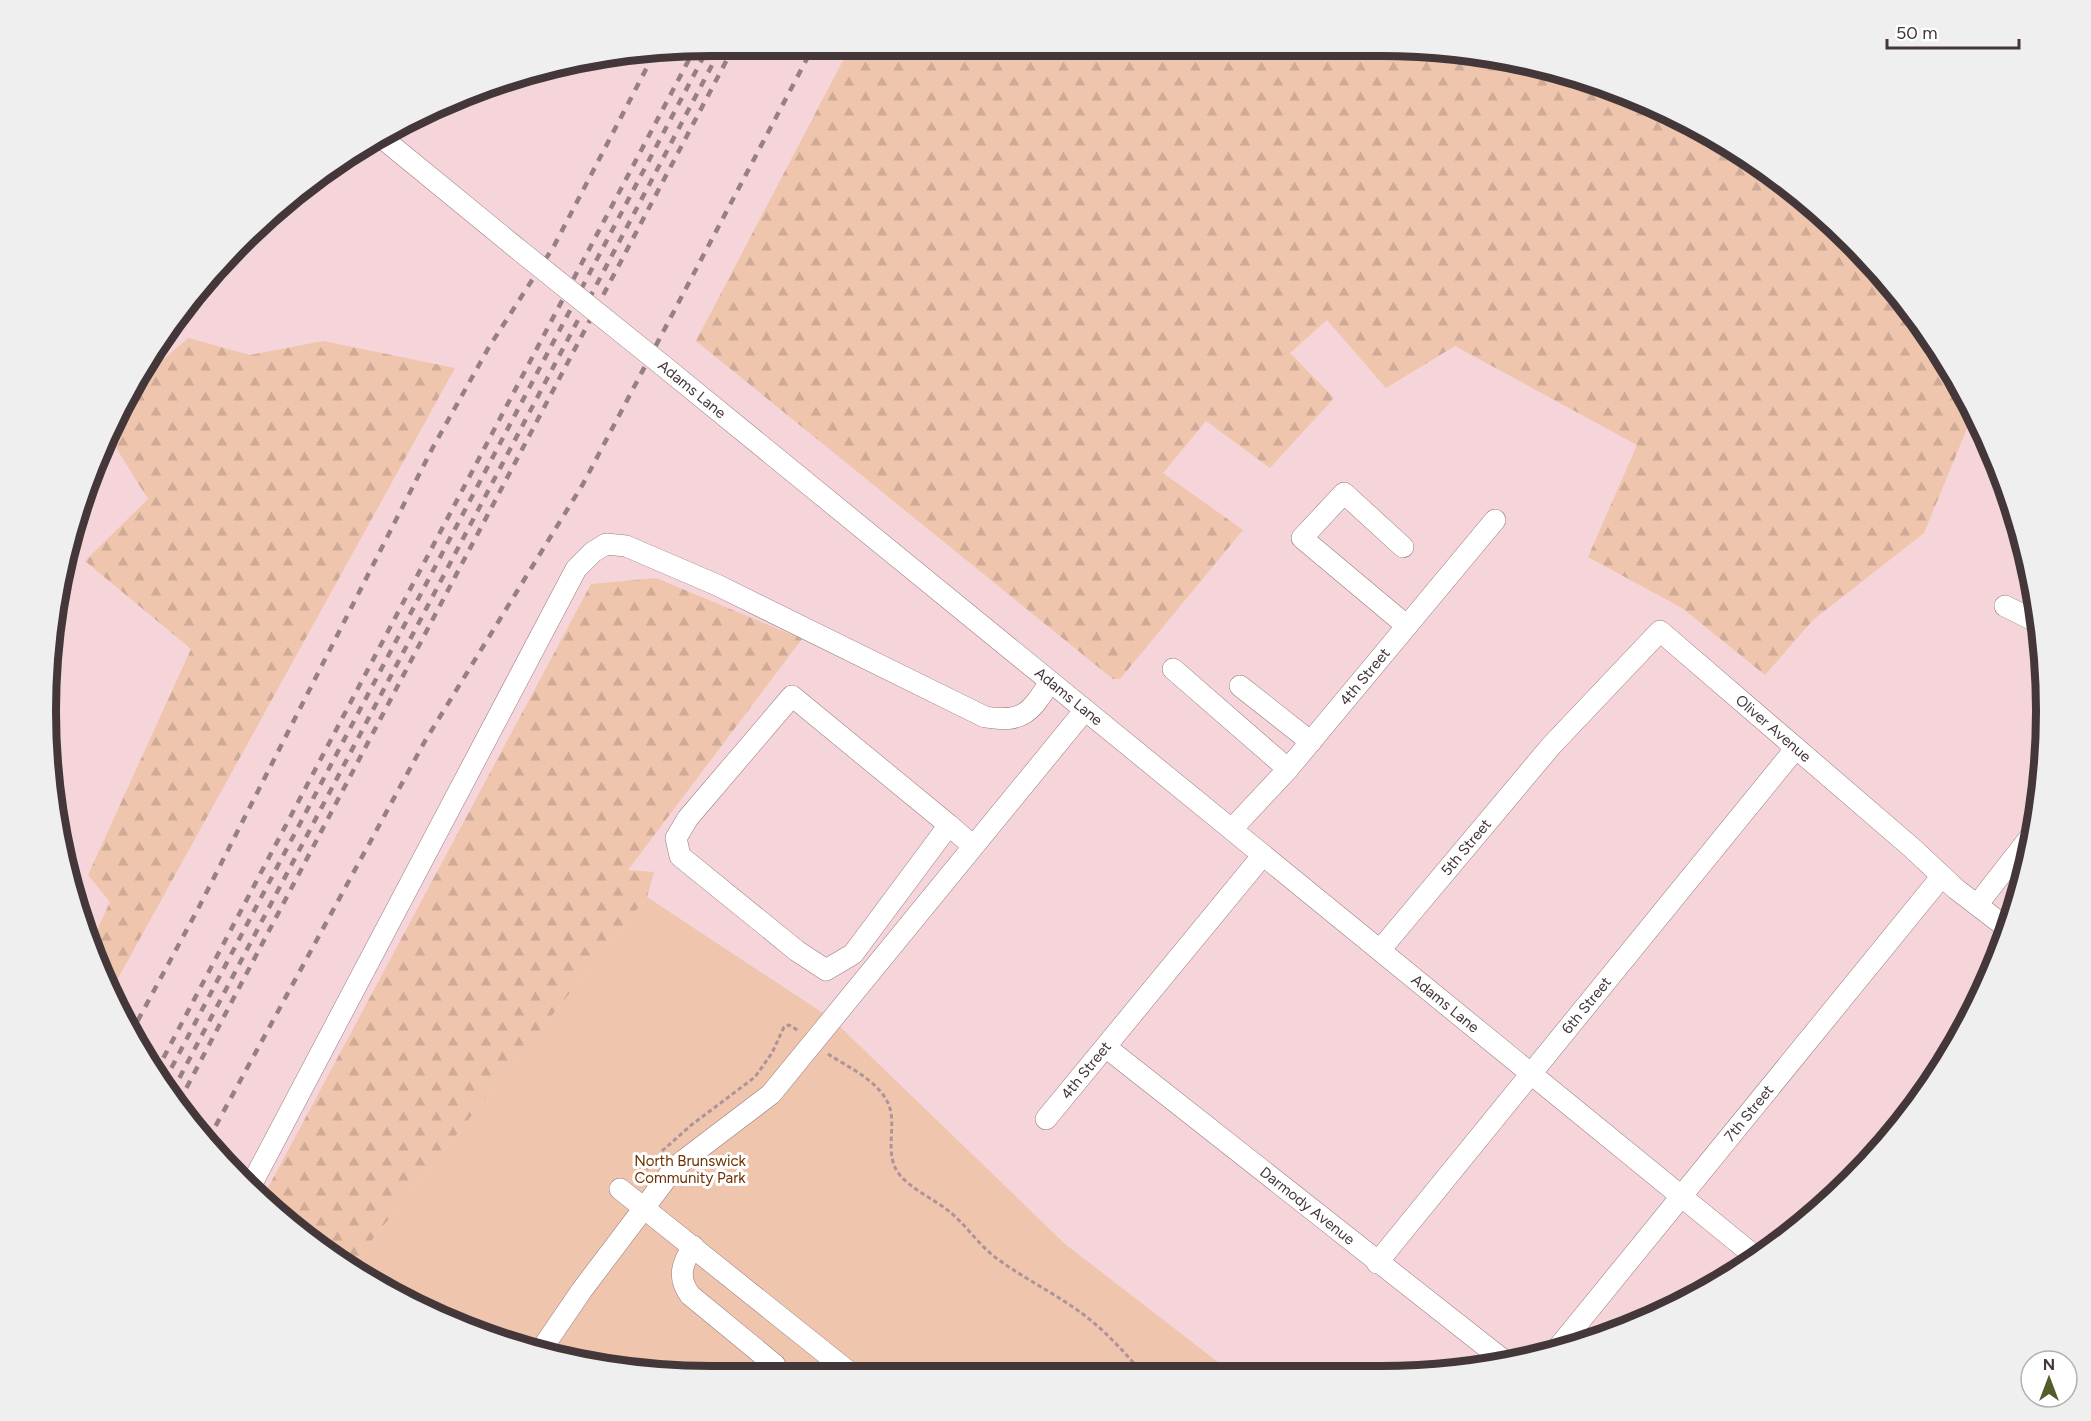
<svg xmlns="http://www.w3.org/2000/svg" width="2091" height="1421" font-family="Figtree,sans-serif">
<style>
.forest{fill:url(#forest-firs)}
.park{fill:#f0c5ad}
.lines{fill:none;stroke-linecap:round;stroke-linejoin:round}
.minor-casing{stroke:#987b80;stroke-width:22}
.path{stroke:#ac9498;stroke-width:3;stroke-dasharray:4.5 3;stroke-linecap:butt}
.minor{stroke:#fff;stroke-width:21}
.rail{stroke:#968084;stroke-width:4.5;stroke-dasharray:8 8;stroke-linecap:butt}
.minor-bridge-casing{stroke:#987b80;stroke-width:22;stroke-linecap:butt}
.minor-bridge{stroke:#fff;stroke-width:21}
.labels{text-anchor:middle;stroke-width:6;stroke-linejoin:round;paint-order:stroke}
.street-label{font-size:15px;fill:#44373a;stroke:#fff}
.park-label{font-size:15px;fill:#6d3101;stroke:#fff}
.rim{fill:none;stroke:#44373a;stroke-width:8}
</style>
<defs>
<pattern id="forest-firs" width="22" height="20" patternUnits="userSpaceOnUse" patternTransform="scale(1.5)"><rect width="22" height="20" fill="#f0c5ad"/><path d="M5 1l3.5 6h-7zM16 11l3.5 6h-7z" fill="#cfaa96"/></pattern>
</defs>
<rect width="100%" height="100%" fill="#f5d5da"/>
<path class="forest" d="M1381 45 1510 58 1675 114 1751 157 1851 240 1934 340 1973 414 1924 533 1813 620 1765 675 1682 608 1588 557 1637 445 1455 346 1386 388 1327 320 1290 353 1334 398 1270 468 1206 421 1163 473 1243 530 1120 679H1113L696 341 849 49Z
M188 338 250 355 323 341 455 368 111 991 90 945 110 902 88 875 191 649 85 561 148 499 108 435 139 381Z
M656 578 802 639 628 870 654 872 647 897 349 1269 262 1199 591 584Z"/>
<path class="park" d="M647 897 832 1019 1065 1244 1236 1376H711L581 1363 416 1307 349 1269Z"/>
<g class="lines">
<g class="minor-casing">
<g id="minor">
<path d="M381 137 519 250"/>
<path id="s1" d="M661 364 1757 1258"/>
<path d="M1403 547 1344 493 1302 538 1407 626"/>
<path d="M2005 606 2037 622"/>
<path d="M1173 669 1288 769"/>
<path d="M1240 686 1311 742"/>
<path d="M949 825 853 954 826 970 797 951 680 856 676 838 688 818 792 696 949 825 973 846"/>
<path id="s2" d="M1232 829 1288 769 1495 520"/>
<path d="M1977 905 2034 832"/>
<path id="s3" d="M1380 950 1551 746 1660 631 1911 847 1956 889 2007 928"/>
<path id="s4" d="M1107 1048 1507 1363"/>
<path id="s5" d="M1046 1119 1263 855"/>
<path d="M249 1189 576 569 593 552 606 544 626 546 717 585 985 717C1023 723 1030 713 1050 682"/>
<path d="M620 1189 854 1376"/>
<path d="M693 1246C682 1264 677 1277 690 1295L775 1365"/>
<path id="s6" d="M1377 1263 1796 748"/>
<path id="s7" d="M1557 1349 1942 876"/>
<path d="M541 1350 582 1290 675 1167 771 1094 1085 710"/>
</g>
</g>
<path class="path" d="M828 1054C848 1067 877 1080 888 1103 898 1125 883 1153 899 1174 912 1190 934 1199 950 1212 968 1227 980 1247 999 1260 1025 1279 1054 1293 1080 1312 1105 1330 1125 1353 1145 1376
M662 1151 690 1126 755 1077 772 1053 784 1027 789 1025 799 1031
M637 1181 650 1165"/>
<use href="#minor" class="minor"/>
<path class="rail" d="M130 1035 199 907 432 449 489 347 554 246 656 50
M156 1072 694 50
M164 1082 707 50
M172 1092 720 50
M179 1102 732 50
M208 1140 425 741 583 484 812 49"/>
<g class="minor-bridge-casing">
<path id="minor-bridge" d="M519 250 661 364"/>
</g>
<use href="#minor-bridge" class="minor-bridge"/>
</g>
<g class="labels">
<g class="street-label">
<text dy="5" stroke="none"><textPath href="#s1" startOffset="40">Adams Lane</textPath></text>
<text dy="5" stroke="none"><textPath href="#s2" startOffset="202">4th Street</textPath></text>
<text dy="5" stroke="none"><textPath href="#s1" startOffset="526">Adams Lane</textPath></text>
<text dy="5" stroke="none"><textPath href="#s3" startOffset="574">Oliver Avenue</textPath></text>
<text dy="5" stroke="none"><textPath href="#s3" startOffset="134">5th Street</textPath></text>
<text dy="5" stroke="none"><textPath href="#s1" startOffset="1012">Adams Lane</textPath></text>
<text dy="5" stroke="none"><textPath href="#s6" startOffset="332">6th Street</textPath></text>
<text dy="5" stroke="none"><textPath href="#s5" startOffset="63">4th Street</textPath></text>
<text dy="5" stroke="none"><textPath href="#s7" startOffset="304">7th Street</textPath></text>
<text dy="5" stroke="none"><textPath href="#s4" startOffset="255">Darmody Avenue</textPath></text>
</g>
<g class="park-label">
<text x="690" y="1166">North Brunswick<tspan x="690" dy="17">Community Park</tspan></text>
</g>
</g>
<path d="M0 0H2091V1421H0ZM711 56H1381A655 655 0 0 1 2036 711V711A655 655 0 0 1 1381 1366H711A655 655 0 0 1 56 711V711A655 655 0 0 1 711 56Z" fill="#f0efef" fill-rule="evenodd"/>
<path class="rim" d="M711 56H1381A655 655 0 0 1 2036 711V711A655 655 0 0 1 1381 1366H711A655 655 0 0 1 56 711V711A655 655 0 0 1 711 56Z"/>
<g transform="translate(2049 1379)"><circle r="28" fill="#ffffff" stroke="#b4afb0" stroke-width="1.5"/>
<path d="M0-4.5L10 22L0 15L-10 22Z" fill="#535c2b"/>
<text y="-9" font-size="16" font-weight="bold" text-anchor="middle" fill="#44373a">N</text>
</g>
<path d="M1887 39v9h132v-9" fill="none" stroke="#44373a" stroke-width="3"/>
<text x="1896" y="39" font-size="18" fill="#44373a" stroke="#ffffff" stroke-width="4.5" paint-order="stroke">50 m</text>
</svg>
